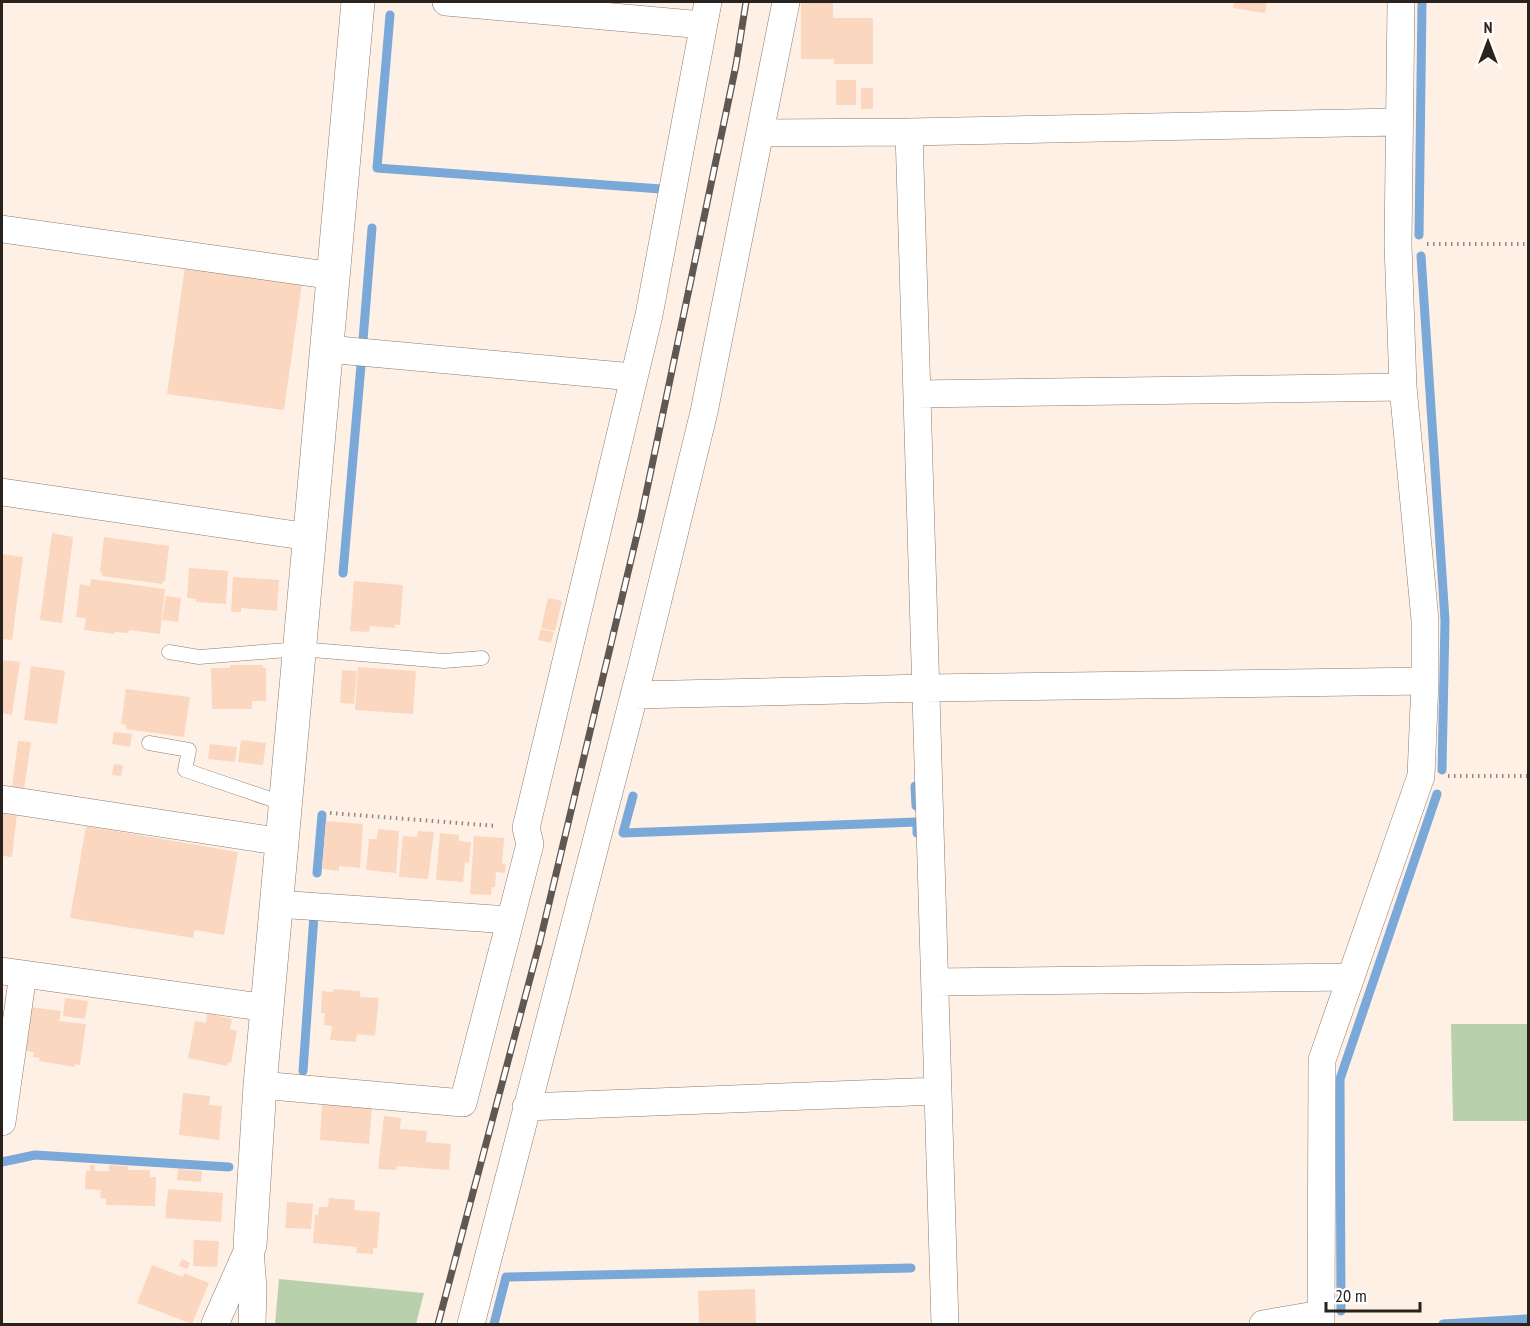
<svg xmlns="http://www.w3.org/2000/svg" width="1530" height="1326" font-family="'PT Sans Narrow',sans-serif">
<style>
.green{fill:#b9d0ad}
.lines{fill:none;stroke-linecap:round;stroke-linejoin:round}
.stream{stroke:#7aa8d8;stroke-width:9}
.building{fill:#fad7be}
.service-casing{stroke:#8b7a6f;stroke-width:15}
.minor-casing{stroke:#8b7a6f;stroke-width:28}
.tertiary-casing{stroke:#8b7a6f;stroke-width:34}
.path{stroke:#92877f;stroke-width:4;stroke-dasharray:1.5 4.5;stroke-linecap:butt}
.service{stroke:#fff;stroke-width:14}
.minor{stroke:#fff;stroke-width:27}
.tertiary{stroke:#fff;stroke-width:33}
.rail-casing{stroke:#605751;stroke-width:7}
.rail{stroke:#fff;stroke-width:4.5;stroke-dasharray:14;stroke-linecap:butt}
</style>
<rect width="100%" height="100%" fill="#fff0e6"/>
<path class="green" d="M1451 1024H1528V1121H1453Z
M279 1279 424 1293 416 1324H275Z"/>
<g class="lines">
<path class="stream" d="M390 15 377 168 661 189
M1419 235 1422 2
M1421 256 1445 620 1442 770
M363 340 372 228
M343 573 361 365
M915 786 916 806
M633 796 623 833 917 822V833
M317 873 322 815
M303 1071 314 915
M2 1162 35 1155 229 1167
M1341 1311 1340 1079 1437 794
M494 1324 506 1277 911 1268
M1443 1324 1528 1319"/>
</g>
<path class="building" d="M1234 2H1267L1265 13 1233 8Z
M801 3H833V18H873V64H834V59H801Z
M836 80H856V105H836Z
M861 88H873V109H861Z
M185 266 302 283 284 410 167 394Z
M52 533 73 537 62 623 40 620Z
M104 537 169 546 165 581H163L162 584 102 576V573L100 572Z
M2 554 23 557 12 640 2 639Z
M189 568 228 571 226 604 196 602V599L187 598Z
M233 577 279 580 277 611 241 608V612H231Z
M91 579 165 589 160 634 129 630 128 633 115 632V634L84 630 86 618 76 617 80 584 90 586Z
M354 581 403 585 400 625H395V628L370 626 369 632 350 631Z
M166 596 181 598 178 622 162 620Z
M548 598 562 601 555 631 541 628Z
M541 629 554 632 551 643 538 640Z
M2 660 20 662 12 715 2 713Z
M230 665H263V668H266V701H252V709H212L211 668H230Z
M31 666 65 671 57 724 24 720Z
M358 667 416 671 413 714 355 710Z
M342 670 357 671 354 704 340 703Z
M126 689 190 697 184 737 126 729V725L121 724Z
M114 732 132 734 130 747 112 744Z
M241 740 266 743 263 765 238 762Z
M18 741 31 742 24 790 12 788Z
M210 744 237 747 235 762 208 759Z
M114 764 123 765 121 776 112 775Z
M2 812 17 814 12 857 2 856Z
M326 821 363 824 360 868 339 866V871L322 869Z
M86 826 238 852 224 935 195 930 193 938 70 918Z
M378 829 399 831 396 873 366 870 369 839H377Z
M418 831 434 832 428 879 399 877 403 836 417 837Z
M440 833 459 835V841L471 842 469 863 465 862 463 882 436 880Z
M474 836 504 838 502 864H506L505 873 496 872 495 887H492L491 895 470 894Z
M333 989 360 991V997L379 998 375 1036 357 1034 356 1042 330 1040 332 1026 324 1025 325 1013H321L322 991 333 992Z
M65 998 88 1001 85 1019 63 1016Z
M31 1007 61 1011 59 1021 86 1024 80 1065 75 1064V1067L39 1061 40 1058 33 1057 34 1052 25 1051Z
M207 1013 232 1019 230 1029 237 1031 231 1063 228 1062 227 1066 188 1058 195 1021 206 1023Z
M183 1093 210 1096 209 1105 222 1106 219 1140 179 1135Z
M322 1104 372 1108 369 1144 320 1140Z
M384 1116 401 1118 400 1129 427 1131 426 1142 451 1144 449 1170 397 1166 396 1170 378 1169Z
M90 1165H95V1171H109V1165L128 1166V1170H150V1177H156L155 1206 106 1205V1199L100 1198 101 1190 85 1189 86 1171H90Z
M178 1169 202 1171 201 1182 177 1180Z
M168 1189 223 1193 221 1222 165 1218Z
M329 1198 355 1200 354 1210 380 1212 377 1248H373V1254L356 1253 357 1247 313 1243 315 1215H318L319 1207H328Z
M287 1202 313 1204 311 1229 285 1228Z
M194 1240 219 1241 217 1267 193 1266Z
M182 1259 190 1263 187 1269 179 1266Z
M152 1265 183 1277 184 1273 209 1283 192 1324 137 1303Z
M755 1289 756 1323 748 1324H699L698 1291Z"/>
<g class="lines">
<g class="service-casing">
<path id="service" d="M169 652 199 657 300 649 444 661 482 658
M149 743 189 750 185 770 285 804"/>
</g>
<g class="minor-casing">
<path id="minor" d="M446 2 703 25
M909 132 945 1324
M761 133 909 132 1398 122
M2 229 334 276
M327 349 633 377
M917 394 1403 387
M2 492 310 537
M634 695 926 688 1425 681
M2 799 283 842
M277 904 510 920
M2 971 268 1008
M935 982 1350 977
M260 1085 463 1103 530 844 526 828 649 315 708 2
M526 1107 938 1091
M2 1122 23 974
M250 1249 253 1289 252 1324
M215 1324 250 1245
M471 1324 643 661 704 412 786 2
M1263 1324 1321 1314
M1321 1324 1322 1060 1421 776 1425 681V620L1403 387 1398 244 1401 2"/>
</g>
<g class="tertiary-casing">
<path id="tertiary" d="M250 1245 260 1085 358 2"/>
</g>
<path class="path" d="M1427 244H1528
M1448 776H1528
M330 813 497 826"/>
<use href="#service" class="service"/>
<use href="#minor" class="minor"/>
<use href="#tertiary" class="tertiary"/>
<g class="rail-casing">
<path id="rail" d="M438 1324 540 941 641 518 736 65 746 2"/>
</g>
<use href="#rail" class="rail"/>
</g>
<rect width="1530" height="1326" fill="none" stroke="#29221d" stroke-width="6"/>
<g transform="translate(1488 42)" stroke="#ffffff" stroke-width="4.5" paint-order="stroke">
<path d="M0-4.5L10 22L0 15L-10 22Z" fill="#29221d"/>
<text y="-9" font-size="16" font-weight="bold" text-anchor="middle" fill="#29221d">N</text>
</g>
<path d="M1326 1302v9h94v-9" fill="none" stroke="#29221d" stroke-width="3"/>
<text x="1335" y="1302" font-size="18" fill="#29221d" stroke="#ffffff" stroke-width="4.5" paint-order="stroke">20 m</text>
</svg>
